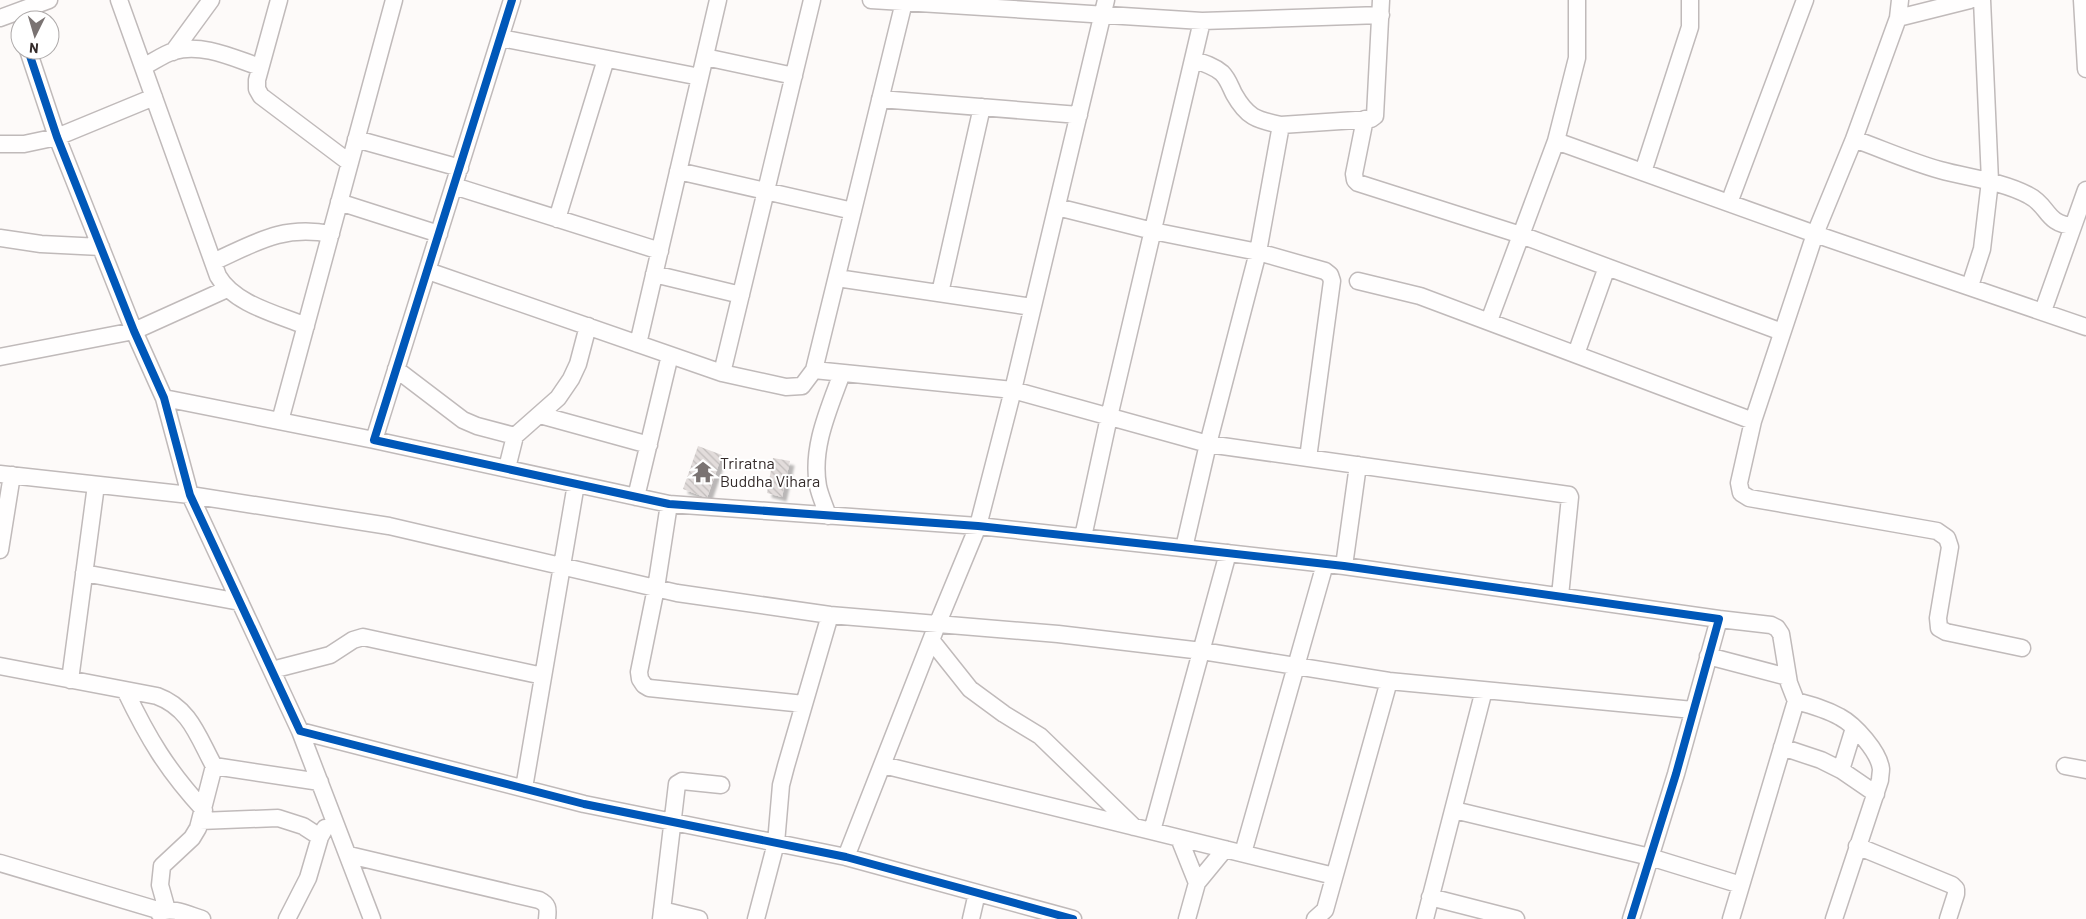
<svg xmlns="http://www.w3.org/2000/svg" width="2086" height="919" font-family="Barlow,sans-serif">
<style>
.building{fill:url(#building-back-hatch);filter:url(#shadow)}
.lines{fill:none;stroke-linecap:round;stroke-linejoin:round}
.minor-casing{stroke:#c0baba;stroke-width:19}
.minor{stroke:#fffefe;stroke-width:16}
.cycleway-casing{stroke:#fff;stroke-width:11}
.cycleway{stroke:#0057b8;stroke-width:8}
.labels{text-anchor:middle;stroke-width:4;stroke-linejoin:round;paint-order:stroke}
.poi-label{font-size:16px;fill:#342b2a;stroke:#fff;text-anchor:start}
</style>
<defs>
<pattern id="building-back-hatch" width="6" height="6" patternUnits="userSpaceOnUse" patternTransform="scale(1.25)"><rect width="6" height="6" fill="#e2dcdb"/><path d="M-1 5l2 2M0 0l6 6M5-1l2 2" fill="none" stroke="#c2bdbc"/></pattern>
<filter id="shadow"><feDropShadow dx="4.5" dy="4.5" stdDeviation="1" flood-color="#0004"/></filter>
</defs>
<rect width="100%" height="100%" fill="#fdfaf9"/>
<path class="building" d="M698 446 722 455 707 498 683 489Z
M773 458 790 461 782 497 767 493Z"/>
<g class="lines">
<g class="minor-casing">
<path id="minor" d="M119 0 218 276C234 304 277 314 306 326
M279 0 257 80V89L261 96 350 163
M512 0 374 440 669 504 978 526 1173 547 1344 566 1719 619 1676 774 1631 919
M871 0 1202 21 1381 15
M1900 0 1898 18 1854 139 1815 234 1753 421 1739 483 1741 493 1749 498 1937 531 1947 538 1950 547 1938 618 1939 628 1946 632 2022 648
M2082 0 2086 69
M0 18 49 0
M1898 18 1970 0
M501 38 700 77
M28 50 57 137 134 331 164 398 190 495 300 731 584 804 846 857 1073 919
M173 52 211 0
M705 57 794 76
M1194 60C1204 63 1214 66 1222 73 1228 79 1230 86 1234 94 1247 117 1256 120 1281 125
M143 67C153 62 164 54 174 51 203 43 233 58 260 67
M880 99 1079 115
M1365 119 1354 174 1355 180 1358 183 1521 235 1782 332
M356 139 460 168
M1854 139C1882 149 1911 162 1940 170 1969 178 2001 181 2028 195 2049 205 2045 224 2073 226
M1556 141 1815 234 2086 327
M0 144H24L57 137 154 97
M678 171 853 211
M1643 172 1690 27V0
M454 186 660 251
M339 202 439 234
M1729 203 1805 0
M1057 207 1153 231 1258 252 1325 271 1330 275 1332 281 1308 458
M557 219 606 59
M0 238 41 244 101 247
M213 262C257 242 282 225 331 234
M428 271 722 373 786 387 802 386 814 370 904 2
M654 274 741 295
M837 278 1032 307
M1358 281 1420 296 1753 421
M1970 286 1982 249 1990 181 1982 0
M940 293 982 107
M2043 311 2086 190
M1489 321 1556 141 1577 58V0
M638 344 718 0
M1576 354 1607 267
M0 357 134 331 227 289
M396 369 463 420 477 426 515 436
M814 370 1013 390 1208 444 1569 495 1570 497 1560 596
M722 373 812 0
M164 398 374 440
M540 415 649 445
M280 421 394 0
M507 468 515 436 558 398 571 379 578 364 588 326
M0 474 190 495 389 526 677 593 830 615 1058 634 1202 651 1389 681 1693 710
M636 497 670 355
M669 504 656 588 639 672 640 679 644 685 649 688 804 704
M828 516C825 506 820 496 818 486 811 447 829 409 842 373
M1083 537 1109 417 1202 21
M1184 548 1208 444 1258 252 1281 125 1371 119 1375 116 1381 0
M0 550 12 475
M1344 566 1358 465
M84 573 240 602
M1719 619 1771 625 1777 628 1781 634 1789 683 1796 701 1731 919
M931 640 970 689 1004 714 1040 736 1134 827
M1708 656 1788 677
M0 666 157 696C190 708 198 737 214 766L320 782
M272 670 330 655 353 640 363 637 543 676
M70 680 96 485
M125 690C148 738 167 770 204 810
M1796 701C1811 705 1826 709 1840 717 1855 725 1879 752 1881 769 1881 772 1880 777 1880 780L1834 919
M300 731 372 919
M1782 747 1821 760 1841 770 1876 794
M883 765 1334 876
M2065 766 2086 770
M1841 770 1854 728
M524 788 576 484
M1454 810 1650 857 1741 885
M200 821 278 818 303 826 320 837
M1152 831 1228 553
M1179 838 1197 883
M1857 846 1952 885 1956 889V894L1948 919
M1243 853 1325 564
M349 855 539 900C549 905 548 909 547 919
M846 857 937 625 978 526 1013 390 1106 0
M0 863 161 911
M1430 897 1516 919
M167 910 160 885 162 866 192 838 198 828 214 766
M662 910 699 919
M159 913C171 906 189 915 202 919
M287 919 308 878 320 837 325 828
M661 919 677 784 682 781 721 785
M756 919 776 843 781 785 786 766 830 615
M971 919 977 893
M1187 919 1197 883 1225 849
M1315 919 1325 910 1389 681
M1425 919 1484 690"/>
</g>
<use href="#minor" class="minor"/>
<g class="cycleway-casing">
<path id="cycleway" d="M512 0 374 440 669 504 978 526 1173 547 1344 566 1719 619 1676 774 1631 919
M28 50 57 137 134 331 164 398 190 495 300 731 584 804 846 857 1073 919"/>
</g>
<use href="#cycleway" class="cycleway"/>
</g>
<defs>
<g id="temple-bare" transform="scale(1.725)"><path d="M0-6L5-2H3V0L6.5 2.5H4V6H1.5V3h-3V6H-4V2.5H-6.5L-3 0V-2H-5Z" fill="#7a7372" stroke="#fff" stroke-width="2.5" paint-order="stroke"/></g>
</defs>
<g fill-rule="evenodd">
<use href="#temple-bare" x="703" y="472"/>
</g>
<g class="labels">
<g class="poi-label">
<text x="720" y="469">Triratna<tspan x="720" dy="18">Buddha Vihara</tspan></text>
</g>
</g>
<g transform="translate(35 35) rotate(185)"><circle r="24" fill="#ffffff" stroke="#aeaaaa"/>
<path d="M0-4L9 19L0 12L-9 19Z" fill="#7a7372"/>
<text y="-8" font-size="14" font-weight="bold" text-anchor="middle" fill="#342b2a">N</text>
</g>
</svg>
